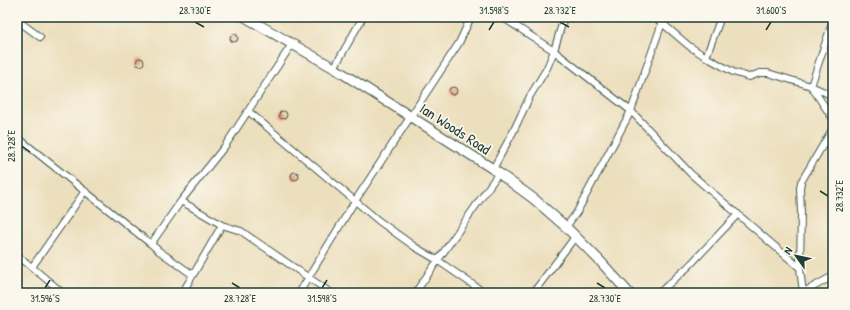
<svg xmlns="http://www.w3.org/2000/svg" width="850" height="310" font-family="'Patrick Hand',sans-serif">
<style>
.building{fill:#f2a78a}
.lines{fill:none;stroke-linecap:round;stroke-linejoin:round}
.street-casing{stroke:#3e5549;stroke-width:8}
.secondary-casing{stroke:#3e5549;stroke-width:11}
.street{stroke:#fff;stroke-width:6}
.secondary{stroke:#fff;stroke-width:9}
.ticks{fill:none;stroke:#1f3d34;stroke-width:1.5}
.labels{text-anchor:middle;stroke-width:3.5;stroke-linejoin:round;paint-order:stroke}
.street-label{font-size:15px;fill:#1f3d34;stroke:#fbf7ec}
.neatline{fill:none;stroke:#1f3d34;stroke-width:1.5}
.ticks-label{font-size:10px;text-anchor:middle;fill:#1f3d34}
</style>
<rect width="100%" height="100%" fill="#fbf7ec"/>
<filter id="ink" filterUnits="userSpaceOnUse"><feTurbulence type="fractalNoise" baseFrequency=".025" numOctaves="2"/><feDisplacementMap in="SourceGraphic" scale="8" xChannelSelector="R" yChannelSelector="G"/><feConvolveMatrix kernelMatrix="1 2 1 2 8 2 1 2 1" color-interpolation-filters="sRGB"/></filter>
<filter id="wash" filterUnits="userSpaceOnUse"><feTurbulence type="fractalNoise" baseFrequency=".012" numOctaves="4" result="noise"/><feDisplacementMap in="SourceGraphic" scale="16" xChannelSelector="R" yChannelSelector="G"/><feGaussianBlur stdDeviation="0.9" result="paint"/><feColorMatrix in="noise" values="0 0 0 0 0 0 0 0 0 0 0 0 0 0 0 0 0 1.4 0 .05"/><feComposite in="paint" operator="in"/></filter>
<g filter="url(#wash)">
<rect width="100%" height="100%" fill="#ecdfbd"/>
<g id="blocks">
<path class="building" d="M161 17H169L167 20 165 21Z
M230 38a4 4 0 1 1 8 0a4 4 0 1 1-8 0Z
M136 62a4 4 0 1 1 8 0a4 4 0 1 1-8 0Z
M449 91a4 4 0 1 1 8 0a4 4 0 1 1-8 0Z
M279 115a4 4 0 1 1 8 0a4 4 0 1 1-8 0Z
M291 176a4 4 0 1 1 8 0a4 4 0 1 1-8 0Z"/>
</g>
</g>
<g filter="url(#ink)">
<use href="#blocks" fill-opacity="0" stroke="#3e5549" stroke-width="1"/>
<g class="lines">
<g class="street-casing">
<path id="street" d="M502 17 554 51 631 111 691 174 800 268 803 293
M17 20 40 37
M833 20 811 86 833 119
M662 23 689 46 706 57 733 72 749 77 760 73H768L811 86 833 96
M706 57 721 17
M334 68 363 17
M248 111 379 221 415 247 437 260 485 293
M17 137 151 244
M493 169 513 132 530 96 547 68 554 51 564 17
M181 201 222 225 193 275
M222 225 241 231 331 293
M566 227 577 212 631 111 662 23 654 17
M17 255 63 293
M32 267 85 191
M800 268 801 213 800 188 801 182 833 128
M182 293 193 275 159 251 151 244 181 201 225 146 292 44
M299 293 355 201 459 43 471 17
M415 293 498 174
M533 293 575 237
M659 293 689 266 738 214
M802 293 833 276"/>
</g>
<g class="secondary-casing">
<path id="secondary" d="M245 17 334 68 493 169 534 199 566 227 600 261 629 293"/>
</g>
<use href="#street" class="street"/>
<use href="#secondary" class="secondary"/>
</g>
</g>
<path class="ticks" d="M195 22 204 27M560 22 569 27M489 30 494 22M766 30 771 22M22 146 30 152M820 191 828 196M232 283 240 288M597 283 605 288M45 288 50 280M322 288 327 280"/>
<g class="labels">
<g class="street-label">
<text transform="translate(455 129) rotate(33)" y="5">Ian Woods Road</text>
</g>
</g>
<rect width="850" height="310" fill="none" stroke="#fbf7ec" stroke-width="44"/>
<g transform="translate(796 256) rotate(303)" stroke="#fbf7ec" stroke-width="3" paint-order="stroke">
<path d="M0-3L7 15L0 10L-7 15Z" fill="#1f3d34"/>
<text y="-6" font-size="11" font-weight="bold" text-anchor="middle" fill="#1f3d34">N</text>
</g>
<rect x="22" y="22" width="806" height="266" class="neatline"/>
<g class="ticks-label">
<text x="195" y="14">28.730°E</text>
<text x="494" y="14">31.598°S</text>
<text x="560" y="14">28.732°E</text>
<text x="771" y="14">31.600°S</text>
<text transform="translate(11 146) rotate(-90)" y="4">28.728°E</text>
<text transform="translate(839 196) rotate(-90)" y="4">28.732°E</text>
<text x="45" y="302">31.596°S</text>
<text x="240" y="302">28.728°E</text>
<text x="322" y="302">31.598°S</text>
<text x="605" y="302">28.730°E</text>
</g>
</svg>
